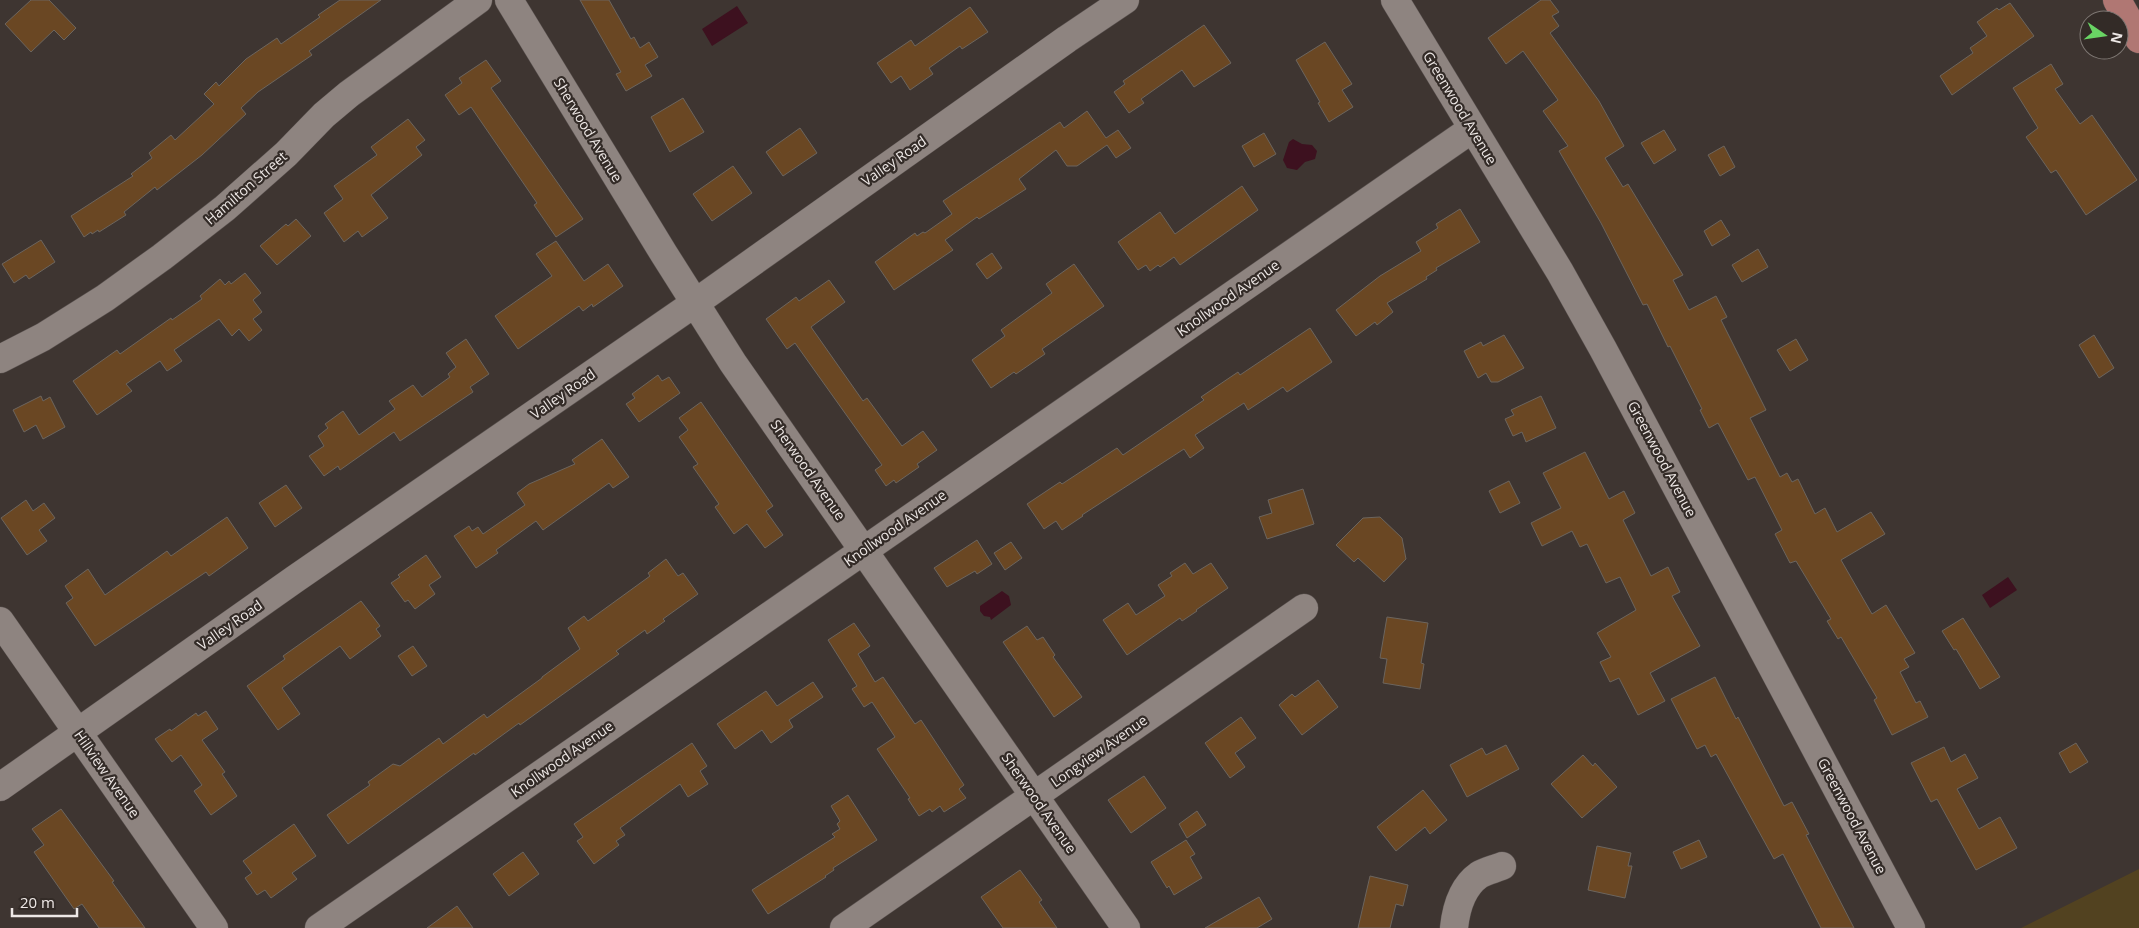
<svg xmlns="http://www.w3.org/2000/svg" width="2139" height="928" font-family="'Open Sans',sans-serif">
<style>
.green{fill:#524220}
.water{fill:#3d111f}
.building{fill:#6a4723;stroke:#6c655e}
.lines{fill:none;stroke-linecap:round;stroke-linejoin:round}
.minor-casing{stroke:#59514e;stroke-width:29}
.major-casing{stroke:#59514e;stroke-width:29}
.minor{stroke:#8e8480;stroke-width:28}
.major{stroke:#b07773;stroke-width:28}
.labels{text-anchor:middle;stroke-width:4.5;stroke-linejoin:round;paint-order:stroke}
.street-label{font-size:14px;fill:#eee8e6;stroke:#332b27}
</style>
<rect width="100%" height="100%" fill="#3e3531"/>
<path class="green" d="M2139 869V928H2021Z"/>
<path class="water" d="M737 6 748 23 712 46 702 29Z
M1293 139 1302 144 1312 145 1317 151 1315 159 1305 162 1297 170 1287 168 1283 160 1289 142Z
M2008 577 2017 590 1990 608 1982 595Z
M1002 591 1009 596 1011 605 991 620 990 617 984 616 980 611V606Z"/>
<path class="building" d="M31 0H49L76 28 64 40 54 30 31 52 5 24Z
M340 0H381L309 51 312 55 258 92 241 108 246 114 202 155 157 190 155 187 124 212 126 215 99 232 98 230 92 234 91 232 84 237 71 216 133 176 131 174 152 158 149 153 171 135 175 140 214 104 204 94 216 82 219 86 246 59 277 38 281 44 320 17 318 15Z
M580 0H609L631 39 634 37 640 48 649 42 658 57 645 65 652 76 626 91 616 74 621 72Z
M1541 0H1550L1559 12 1552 16 1559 26 1550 33 1599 101 1624 146 1605 158 1623 187 1628 184 1683 275 1673 280 1689 310 1716 296 1727 317 1721 320 1766 410 1750 418 1780 477 1787 473 1792 482 1798 479 1815 514 1825 508 1837 532 1871 512 1885 534 1841 560 1872 614 1886 605 1915 653 1904 659 1909 667 1900 672 1916 703 1920 701 1928 717 1892 735 1874 700 1877 698 1841 637 1838 639 1827 621 1831 619 1796 561 1790 563 1775 534 1782 530 1755 477 1748 480 1718 423 1709 428 1700 410 1702 409 1670 346 1668 347 1647 304 1643 305 1601 223 1559 151 1568 146 1543 111 1558 100 1523 51 1506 64 1488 38Z
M2010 3 2034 36 1952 95 1940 76 1973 53 1970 48 1987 36 1977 22 1997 8 1999 10Z
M970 7 988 32 962 49 960 46 929 68 933 74 910 90 901 76 891 83 877 63 911 40 915 46Z
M1204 25 1231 63 1194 87 1182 70 1141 99 1144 103 1129 113 1114 92 1125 84 1123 81Z
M1325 42 1352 84 1342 90 1353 107 1329 122 1318 103 1320 102 1296 60Z
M486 60 501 81 491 88 583 219 556 237 534 205 537 203 471 107 459 115 445 95 462 83 459 78Z
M2051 64 2063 84 2055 89 2080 124 2092 115 2137 180 2086 215 2056 170 2051 173 2026 137 2038 128 2013 88Z
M683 98 704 132 670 152 651 117Z
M1087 111 1106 138 1118 130 1131 148 1116 158 1107 145 1077 166H1067L1056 150 1019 179 1026 189 979 219 977 217 945 240 953 250 894 290 875 262 915 233 917 236 923 232 925 233 952 214 943 201 1060 122 1064 128Z
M408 119 425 140 416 147 422 155 371 195 388 218 362 237 358 231 344 242 324 213 343 199 334 186 377 155 371 147Z
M800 128 817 153 783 176 766 152Z
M1664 130 1676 150 1654 164 1641 143Z
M1264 133 1276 154 1254 167 1242 146Z
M1724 146 1735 167 1720 176 1708 155Z
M733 166 752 193 712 221 693 194Z
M1242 186 1258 210 1180 265 1174 257 1160 267 1158 265 1150 271 1146 265 1138 270 1118 242 1160 212 1175 234Z
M1460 209 1480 242 1436 268 1437 270 1426 277 1427 279 1387 303 1393 312 1377 325 1375 322 1356 336 1336 310 1380 276 1421 251 1416 242 1438 228 1436 224Z
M296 219 311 236 277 265 260 246 286 224 288 226Z
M1721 220 1730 235 1712 246 1704 231Z
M41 240 55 262 29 279 26 275 14 283 2 264Z
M556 241 584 281 608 264 623 286 593 307 592 304 583 311 579 306 518 349 495 316 552 276 536 254Z
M1758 249 1768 267 1742 282 1732 265Z
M992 253 1002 268 987 279 976 264Z
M1074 264 1104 306 1042 349 1045 354 1016 374 1014 372 991 388 972 360 1005 336 1001 330 1052 293 1046 284Z
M245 273 261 293 253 300 262 312 253 319 262 330 249 341 239 329 232 336 219 319 174 350 182 361 167 371 160 361 126 384 132 391 97 415 73 381 117 350 120 354 171 318 172 320 202 299 200 296 220 279 225 285 229 281 231 284Z
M829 280 845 302 811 327 863 401 867 398 902 446 923 431 937 450 917 464 919 467 896 483 894 480 886 486 875 470 882 465 795 343 787 349 766 319 796 297 799 301Z
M1310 328 1332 362 1287 392 1283 387 1248 410 1244 403 1195 435 1204 448 1190 458 1184 449 1082 515 1083 516 1062 530 1056 521 1044 529 1027 504 1060 482 1062 484 1117 448 1123 455 1204 400 1201 397 1238 372 1240 375Z
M1504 335 1524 368 1498 382H1491L1486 373 1478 378 1464 351 1481 342 1483 346Z
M2094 335 2114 368 2099 378 2079 345Z
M466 339 489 374 470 387 473 392 400 441 394 432 340 470 338 466 324 476 309 456 324 446 318 436 328 428 325 424 343 411 359 435 395 409 389 401 413 385 422 397 450 377 448 374 456 367 446 353Z
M1796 339 1808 360 1790 371 1777 350Z
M658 375 662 381 669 377 680 393 639 422 626 404 635 398 632 394Z
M41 396 43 401 50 397 65 427 43 439 36 425 24 432 13 410Z
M1541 396 1556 428 1526 442 1522 432 1513 436 1505 419 1514 415 1511 410Z
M701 402 773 506 766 511 783 535 765 548 747 524 734 534 715 507 719 504 693 467 698 464 679 437 688 430 679 418Z
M602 439 629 477 613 488 609 483 543 530 536 521 496 550 498 553 476 568 454 536 469 526 472 531 478 527 483 534 525 505 517 493 529 484 575 464 572 460Z
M1585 452 1609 499 1624 491 1635 513 1623 520 1651 576 1668 567 1680 592 1672 596 1700 646 1650 673 1665 701 1638 715 1619 678 1610 682 1600 662 1611 657 1597 633 1636 610 1620 577 1606 583 1587 544 1580 547 1572 531 1542 546 1531 523 1561 508 1543 473Z
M1509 481 1520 503 1500 513 1489 491Z
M286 485 302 508 275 527 259 503Z
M1303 489 1314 524 1267 539 1259 517 1272 513 1268 500Z
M26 500 33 511 44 503 55 518 39 530 47 541 27 555 1 518Z
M227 517 248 548 209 576 206 572 95 646 66 603 73 598 65 586 88 569 105 595 167 551 171 556Z
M1380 517 1402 538 1406 559 1384 582 1358 558 1354 562 1336 545 1363 518Z
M977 540 992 564 977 574 975 571 947 587 934 568Z
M1011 542 1022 558 1005 570 994 553Z
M426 555 441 577 429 585 435 594 415 609 408 600 405 602 391 583 400 577 398 575Z
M666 559 678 576 683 573 698 594 663 619 665 621 647 634 645 630 616 651 619 654 520 725 519 723 475 755 474 753 348 844 327 815 370 785 368 782 393 764 400 766 439 738 443 744 484 714 487 718 542 678V677L580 649 568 628 584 616 588 621 650 576 648 573Z
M1185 563 1193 574 1211 563 1228 588 1196 610 1197 611 1182 621 1180 618 1127 655 1103 620 1128 603 1136 615 1165 596 1158 585 1172 576 1170 573Z
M361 601 380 626 376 629 381 636 350 659 340 646 282 688 300 714 278 730 247 686 285 659 283 656Z
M1387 617 1428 623 1421 663 1424 664 1420 689 1383 683 1387 659 1380 658Z
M1963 618 2000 677 1980 689 1956 649 1954 650 1942 631Z
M854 623 870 646 858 654 875 682 883 677 915 724 921 720 964 785 959 789 966 798 944 812 940 806 932 812 930 809 919 816 908 799 910 798 877 749 895 737 872 702 864 707 852 689 857 686 828 640Z
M1027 626 1037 640 1043 637 1055 655 1053 657 1082 697 1054 717 1003 642Z
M413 646 427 666 412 676 398 656Z
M1715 677 1736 719 1738 717 1784 806 1792 802 1809 834 1806 835 1854 928H1821L1783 854 1774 859 1716 754 1711 757 1705 745 1697 749 1671 699Z
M1318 680 1338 707 1302 735 1279 705 1292 694 1295 697Z
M813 682 823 697 789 720 793 727 771 743 762 730 735 749 717 724 766 691 777 706Z
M206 711 218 729 202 740 225 772 222 774 237 796 211 815 194 791 202 785 181 755 172 762 155 739 170 729 171 731 196 713 198 716Z
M1241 717 1256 738 1235 753 1245 767 1230 778 1205 743Z
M692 743 707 766 700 771 708 784 688 797 680 784 620 828 625 835 616 841 619 845 594 864 577 841 583 837 574 824Z
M2076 743 2088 762 2070 773 2059 753Z
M1506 745 1519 769 1467 797 1450 765 1482 748 1486 755Z
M1944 747 1951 762 1965 754 1978 778 1957 789 1979 829 2000 817 2017 848 1976 870 1937 799 1931 802 1911 763Z
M1583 755 1593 766 1595 763 1617 787 1582 818 1551 784Z
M1144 776 1166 808 1131 833 1108 800Z
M1423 790 1447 820 1430 834 1425 827 1396 851 1377 827Z
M848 795 877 840 833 868 834 870 825 876 826 877 768 914 752 890 835 837 832 834 840 829 837 824 840 821 831 806Z
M61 809 114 881 112 882 145 928H99L82 904 74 909 34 852 44 845 32 829Z
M1197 811 1206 825 1187 838 1179 824Z
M294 824 316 856 292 873 297 879 271 898 265 890 257 895 245 878 252 873 243 861Z
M1186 840 1195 854 1190 857 1202 878 1174 895 1169 886 1167 888 1151 862Z
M1699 840 1707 857 1681 869 1673 852Z
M1597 846 1631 853 1628 866H1632L1625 898 1588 890Z
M523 852 539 874 509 896 493 874Z
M1020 870 1042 900 1039 902 1057 928H1003L981 897Z
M1370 876 1408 885 1403 906 1396 904 1390 928H1358Z
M1259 897 1272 919 1257 928H1205Z
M457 906 473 928H427Z"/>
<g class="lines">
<g class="minor-casing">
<path id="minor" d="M509 0 664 254 733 363 1126 928
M1395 0 1560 272 1603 349 1911 928
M0 359 43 337 105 298 162 257 225 208 286 154 324 115 349 94 478 0
M0 621 214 928
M0 787 295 579 695 303 1067 39 1125 0
M319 928 1472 129
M844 928 1304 608
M1454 928C1456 909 1462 887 1479 875 1485 871 1495 869 1502 866"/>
</g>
<g class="major-casing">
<path id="major" d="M2117 0 2139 39"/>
</g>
<use href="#minor" class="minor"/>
<use href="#major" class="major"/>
</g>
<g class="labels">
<g class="street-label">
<text transform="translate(1460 108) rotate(59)" y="5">Greenwood Avenue</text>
<text transform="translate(588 130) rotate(59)" y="5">Sherwood Avenue</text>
<text transform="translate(894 161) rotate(-35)" y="5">Valley Road</text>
<text transform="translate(246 188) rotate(-41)" y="5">Hamilton Street</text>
<text transform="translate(1228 298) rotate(-35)" y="5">Knollwood Avenue</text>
<text transform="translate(563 394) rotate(-35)" y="5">Valley Road</text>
<text transform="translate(1662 459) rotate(62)" y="5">Greenwood Avenue</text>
<text transform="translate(808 470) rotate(55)" y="5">Sherwood Avenue</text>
<text transform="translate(895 528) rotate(-35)" y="5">Knollwood Avenue</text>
<text transform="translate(230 625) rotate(-35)" y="5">Valley Road</text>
<text transform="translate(1099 751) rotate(-35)" y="5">Longview Avenue</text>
<text transform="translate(562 759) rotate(-35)" y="5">Knollwood Avenue</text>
<text transform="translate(107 774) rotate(55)" y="5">Hillview Avenue</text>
<text transform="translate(1039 803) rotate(55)" y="5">Sherwood Avenue</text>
<text transform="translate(1852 816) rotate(62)" y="5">Greenwood Avenue</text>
</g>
</g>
<g transform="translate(2104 35) rotate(103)"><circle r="24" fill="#332b27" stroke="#7e7773"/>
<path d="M0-4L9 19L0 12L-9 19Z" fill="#69d464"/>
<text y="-8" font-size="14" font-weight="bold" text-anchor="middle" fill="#eee8e6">N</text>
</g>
<path d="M12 908v8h65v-8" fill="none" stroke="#eee8e6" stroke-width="2.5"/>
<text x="20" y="908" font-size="15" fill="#eee8e6" stroke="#332b27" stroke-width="4" paint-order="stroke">20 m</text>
</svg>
